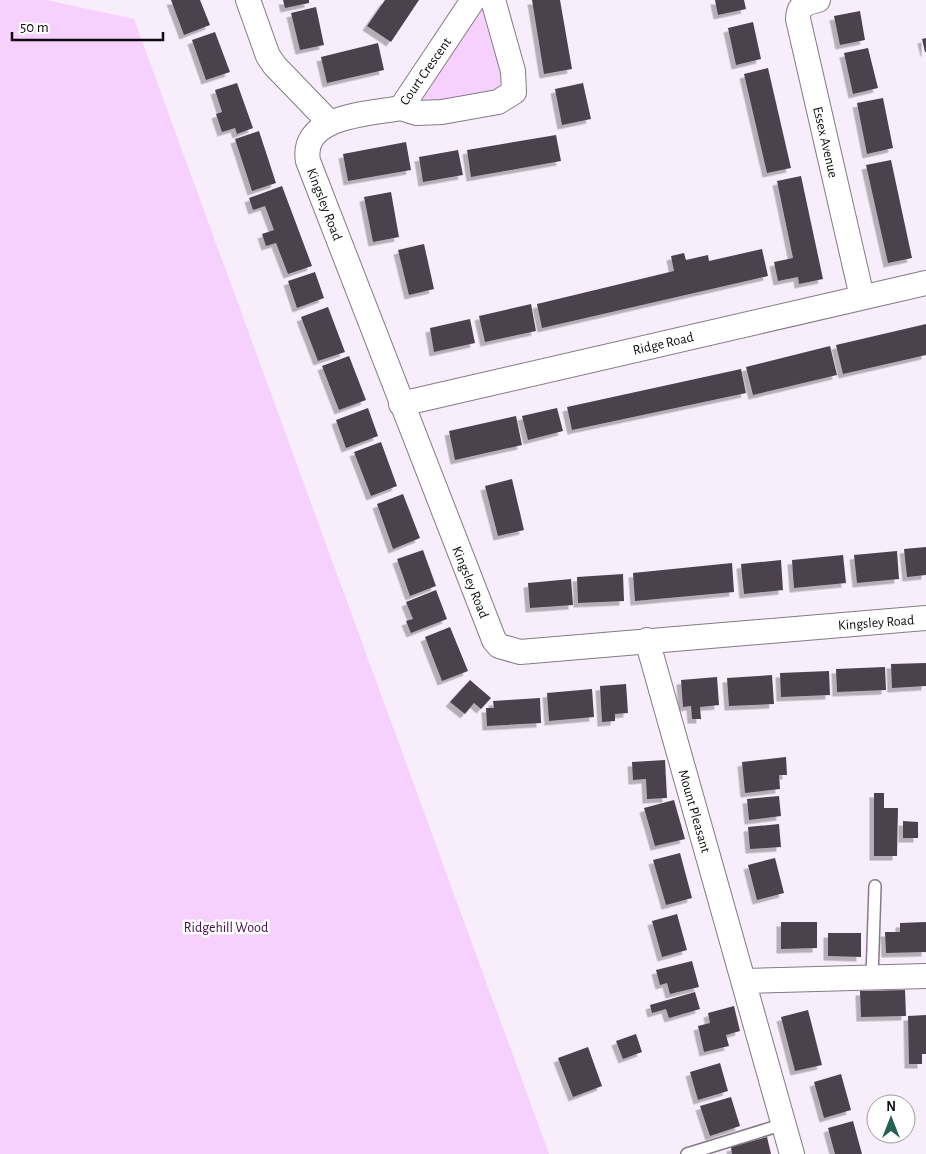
<svg xmlns="http://www.w3.org/2000/svg" width="926" height="1154" font-family="'Alegreya Sans',sans-serif">
<style>
.green{fill:#f6d1fe}
.building{fill:#4b424d;filter:url(#shadow)}
.lines{fill:none;stroke-linecap:round;stroke-linejoin:round}
.service-casing{stroke:#847a86;stroke-width:14}
.minor-casing{stroke:#847a86;stroke-width:26}
.service{stroke:#fff;stroke-width:11}
.minor{stroke:#fff;stroke-width:24}
.labels{text-anchor:middle;stroke-width:5;stroke-linejoin:round;paint-order:stroke}
.street-label{font-size:14px;fill:#0e0b0f;stroke:#fff}
.park-label{font-size:14px;fill:#470a53;stroke:#fff}
</style>
<defs>
<filter id="shadow"><feDropShadow dx="-4.5" dy="4.5" stdDeviation="0" flood-color="#0004"/></filter>
</defs>
<rect width="100%" height="100%" fill="#f8edfa"/>
<path class="green" d="M0 0H46L134 19 549 1154H0Z
M481 2 504 74 499 89 481 95 425 104 415 98Z"/>
<path class="building" d="M171 0H200L210 25 184 35Z
M283 0H309V3L285 8Z
M385 0H419L391 42 367 26Z
M532 0H560L572 69 544 74Z
M715 0H744L746 9 718 15Z
M316 7 324 45 300 50 291 13Z
M860 11 865 40 840 45 834 16Z
M753 22 761 59 736 65 728 28Z
M215 32 230 72 206 80 192 40Z
M926 38V52H925L922 39Z
M378 43 384 70 327 83 321 57Z
M868 48 878 88 853 94 844 53Z
M768 68 791 168 767 173 744 74Z
M237 83 253 128 237 134 235 128 222 132 216 114 222 112 215 90Z
M583 83 591 119 562 125 555 89Z
M883 98 893 148 867 154 857 103Z
M259 131 276 183 252 191 235 139Z
M556 135 561 161 471 177 467 150Z
M406 142 411 170 348 181 343 154Z
M458 150 463 175 423 182 419 157Z
M891 160 912 258 888 263 866 165Z
M801 176 823 279 799 284 798 277 778 281 774 262 793 258 777 181Z
M282 186 312 266 288 274 276 243 266 246 262 234 274 230 265 206 253 210 249 198Z
M391 192 399 237 373 242 364 197Z
M424 244 434 289 409 295 398 250Z
M762 249 768 276 542 328 537 304 674 271 671 256 684 253 686 260 708 255 709 261Z
M315 272 324 298 297 308 288 281Z
M531 304 536 331 485 342 479 316Z
M328 307 345 352 318 361 301 317Z
M470 319 475 343 434 352 430 328Z
M926 324V355L843 374 836 345Z
M830 346 837 375 753 395 746 367Z
M349 356 366 400 339 410 322 366Z
M741 369 746 393 572 430 567 407Z
M368 408 378 436 346 448 336 420Z
M557 408 563 431 528 440 522 416Z
M516 416 522 445 455 460 449 431Z
M381 442 397 486 371 496 354 452Z
M512 479 524 530 498 536 485 486Z
M403 494 420 538 393 549 377 504Z
M926 547V575L907 577 904 549Z
M423 550 436 586 410 596 397 559Z
M897 551 899 579 857 583 854 555Z
M843 555 846 583 794 588 792 560Z
M781 560 783 590 744 594 741 564Z
M732 563 734 592 635 601 633 573Z
M623 574 624 601 578 603 577 577Z
M571 579 573 605 530 608 528 583Z
M436 590 447 619 411 633 406 621 413 619 406 602Z
M450 627 468 671 442 681 425 637Z
M926 663V686L892 688 891 664Z
M885 667 886 690 837 692 836 669Z
M829 671 830 695 781 697 780 673Z
M772 675 774 704 729 706 727 678Z
M717 677 719 705 700 707 701 719H692L691 706 683 707 681 680Z
M470 680 491 698 481 709 474 703 465 714 450 702Z
M626 684 628 713 615 714V721L602 722 600 686Z
M592 689 594 717 549 721 547 693Z
M540 698 541 723 487 726 486 708H494L493 701Z
M786 757 787 775H779L780 789 745 793 742 762Z
M665 760 667 798 647 799 646 779 633 780 632 762Z
M874 793H884V808H898L897 856H874Z
M779 796 781 816 749 820 747 799Z
M674 800 685 839 655 846 644 808Z
M903 821 918 822V838H903Z
M779 824 781 847 750 849 748 827Z
M680 853 692 898 666 905 653 860Z
M775 858 784 893 757 900 748 865Z
M677 914 687 950 662 957 652 921Z
M781 922H817V948L781 949Z
M926 922V952L886 953 885 932H900V923Z
M828 933H861V957L828 956Z
M692 961 699 987 670 994 667 983 660 985 656 970Z
M905 990 906 1016 861 1017 860 991Z
M695 992 700 1009 669 1018 666 1009 652 1013 650 1005Z
M734 1006 740 1031 726 1035 729 1046 704 1052 698 1026 710 1023 708 1013Z
M808 1010 822 1065 795 1071 781 1017Z
M926 1015V1054H922V1064H909L908 1016Z
M636 1034 642 1052 623 1059 616 1041Z
M588 1047 602 1086 573 1097 558 1058Z
M720 1063 728 1091 698 1100 690 1072Z
M841 1074 851 1110 824 1118 814 1082Z
M731 1097 740 1126 710 1136 700 1106Z
M853 1121 862 1154H835L828 1128Z
M767 1137 771 1154H732L731 1147Z"/>
<g class="lines">
<g class="service-casing">
<path id="service" d="M872 978 875 886
M687 1154 784 1124"/>
</g>
<g class="minor-casing">
<path id="minor" d="M248 0 268 56 275 66 329 122
M473 0 401 108C370 114 300 115 308 161L494 640 499 646 520 652 926 618
M818 0C806 3 798 5 798 19L862 297
M401 108 417 113 442 112 498 102 514 92 513 71 493 0
M401 404 926 283
M647 640 792 1154
M744 981 926 976"/>
</g>
<use href="#service" class="service"/>
<use href="#minor" class="minor"/>
</g>
<g class="labels">
<g class="street-label">
<text transform="translate(425 71) rotate(-55)" y="5">Court Crescent</text>
<text transform="translate(826 142) rotate(77)" y="5">Essex Avenue</text>
<text transform="translate(325 204) rotate(69)" y="5">Kingsley Road</text>
<text transform="translate(663 343) rotate(-13)" y="5">Ridge Road</text>
<text transform="translate(471 582) rotate(68)" y="5">Kingsley Road</text>
<text transform="translate(876 622) rotate(-4)" y="5">Kingsley Road</text>
<text transform="translate(695 811) rotate(74)" y="5">Mount Pleasant</text>
</g>
<g class="park-label">
<text x="226" y="932">Ridgehill Wood</text>
</g>
</g>
<g transform="translate(891 1119)"><circle r="24" fill="#ffffff" stroke="#9f9d9f"/>
<path d="M0-4L9 19L0 12L-9 19Z" fill="#246351"/>
<text y="-8" font-size="14" font-weight="bold" text-anchor="middle" fill="#0e0b0f">N</text>
</g>
<path d="M12 32v8h151v-8" fill="none" stroke="#0e0b0f" stroke-width="2.5"/>
<text x="20" y="32" font-size="15" fill="#0e0b0f" stroke="#ffffff" stroke-width="4" paint-order="stroke">50 m</text>
</svg>
